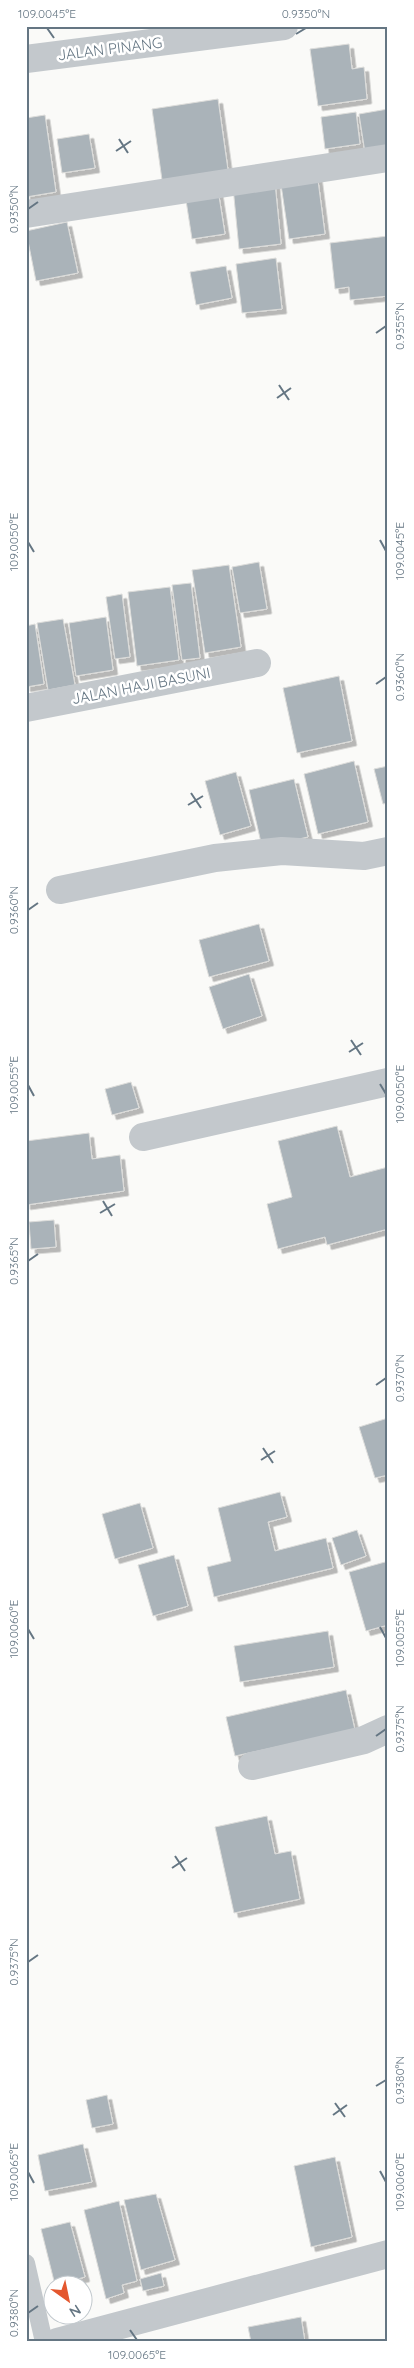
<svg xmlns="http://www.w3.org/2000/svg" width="414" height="2368" font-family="Quicksand,sans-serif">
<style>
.building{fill:#aab3b9;stroke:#dcdcda;filter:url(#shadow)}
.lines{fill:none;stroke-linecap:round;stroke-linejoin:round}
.lane{stroke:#c3c8cc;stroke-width:18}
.street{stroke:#c3c8cc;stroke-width:28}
.ticks{fill:none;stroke:#657683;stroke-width:2}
.labels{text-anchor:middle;stroke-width:5;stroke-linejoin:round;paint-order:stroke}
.street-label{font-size:15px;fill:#657683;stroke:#fff}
.neatline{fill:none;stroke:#657683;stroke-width:2}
.ticks-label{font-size:12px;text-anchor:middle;fill:#657683}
</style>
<defs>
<filter id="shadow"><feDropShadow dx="4.5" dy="4.5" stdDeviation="0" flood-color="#0004"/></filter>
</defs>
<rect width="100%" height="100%" fill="#fafaf8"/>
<path class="building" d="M349 44 352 69 364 67 367 99 318 106 310 49Z
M218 99 228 170 162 180 152 109Z
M388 109V155L366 159 359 114Z
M356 112 360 144 325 149 321 117Z
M45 115 56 192 26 197V118Z
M89 134 95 168 62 173 57 139Z
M317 173 325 234 289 239 280 178Z
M275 183 281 244 239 249 233 187Z
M218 190 225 234 192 239 185 194Z
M67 222 78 273 36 281 26 231Z
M388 236V296L350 300 349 287 335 289 330 243Z
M276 258 282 309 242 313 236 264Z
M226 266 232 298 196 305 190 272Z
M259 562 267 609 240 613 232 567Z
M229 565 241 647 205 653 192 570Z
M191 583 200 658 182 660 172 585Z
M170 587 179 660 137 666 128 592Z
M122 594 130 657 115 659 106 597Z
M106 617 113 670 76 676 69 623Z
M63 619 75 685 48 690 37 623Z
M35 624 44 684 26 687V626Z
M339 676 352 741 297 753 283 688Z
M354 761 368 822 318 834 304 774Z
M388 766V803L383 804 374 769Z
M236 772 251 826 220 835 205 781Z
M294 779 308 837 262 847 249 790Z
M259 924 269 961 209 977 199 940Z
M249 974 262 1016 223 1029 209 987Z
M131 1082 139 1108 112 1115 105 1089Z
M337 1126 350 1177 388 1167V1229L327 1245 325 1237 278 1249 267 1204 292 1197 278 1141Z
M89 1133 92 1159 120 1155 124 1191 26 1205V1141Z
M54 1220 56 1247 31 1249 29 1222Z
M388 1418V1475L375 1478 359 1427Z
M280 1492 287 1517 268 1522 275 1551 326 1538 333 1568 214 1597 207 1567 231 1561 218 1508Z
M140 1503 153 1548 115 1559 102 1514Z
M357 1530 366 1556 341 1565 332 1538Z
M174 1555 188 1606 153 1616 138 1565Z
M385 1562 388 1571V1625L366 1631 349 1572Z
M328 1631 334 1667 240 1682 234 1646Z
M346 1690 355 1730 235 1756 226 1717Z
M267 1816 275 1854 291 1851 300 1899 234 1913 215 1827Z
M107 2095 113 2124 92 2128 86 2100Z
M83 2144 92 2182 45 2191 38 2155Z
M335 2157 352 2237 311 2247 294 2166Z
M156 2194 175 2260 141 2270 124 2200Z
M119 2201 137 2281 122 2285 124 2293 106 2299 84 2210Z
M70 2222 85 2277 55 2285 41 2229Z
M161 2273 164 2286 143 2291 140 2279Z
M301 2317 305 2342H251L248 2327Z"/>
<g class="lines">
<path class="lane" d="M26 2263 44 2342"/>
<path class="street" d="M26 59 284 26
M26 214 388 158
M26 708 257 663
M60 890 215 858 282 851 364 856 388 851
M143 1137 388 1082
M252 1766 364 1740 388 1729
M57 2342 388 2254"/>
</g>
<path class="ticks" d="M47 28 54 38M296 34 306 28M119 139 128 153M116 151 131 141M28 209 38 202M376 333 386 326M279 385 289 400M277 398 291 388M380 540 386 551M28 542 34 552M376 684 386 677M191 793 201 808M188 805 203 796M28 910 38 903M351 1040 361 1055M349 1052 363 1043M380 1084 386 1094M28 1085 34 1096M103 1201 112 1216M100 1213 115 1204M28 1261 38 1254M376 1385 386 1378M263 1448 273 1463M261 1460 275 1451M380 1627 386 1638M28 1629 34 1639M376 1736 386 1729M175 1856 185 1871M172 1868 187 1858M28 1962 38 1955M376 2086 386 2080M335 2103 345 2117M333 2115 347 2105M380 2171 386 2182M28 2172 34 2183M28 2313 38 2306M130 2330 137 2340"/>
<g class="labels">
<g class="street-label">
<text transform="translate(110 49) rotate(-7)" y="5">JALAN PINANG</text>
<text transform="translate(141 686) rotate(-11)" y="5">JALAN HAJI BASUNI</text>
</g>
</g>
<rect width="414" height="2368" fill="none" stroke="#ffffff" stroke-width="55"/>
<g transform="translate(68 2300) rotate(147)"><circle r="24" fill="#ffffff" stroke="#c1c8cd"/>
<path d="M0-4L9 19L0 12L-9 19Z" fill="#e4572e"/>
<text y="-8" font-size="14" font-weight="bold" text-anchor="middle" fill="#657683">N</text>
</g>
<rect x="28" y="28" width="358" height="2312" class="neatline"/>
<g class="ticks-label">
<text x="47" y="18">109.0045°E</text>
<text x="306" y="18">0.9350°N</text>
<text transform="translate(14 209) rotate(-90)" y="4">0.9350°N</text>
<text transform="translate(400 326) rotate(-90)" y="4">0.9355°N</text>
<text transform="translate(14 542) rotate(-90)" y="4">109.0050°E</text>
<text transform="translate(400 551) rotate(-90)" y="4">109.0045°E</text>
<text transform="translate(400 677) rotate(-90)" y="4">0.9360°N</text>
<text transform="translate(14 910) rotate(-90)" y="4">0.9360°N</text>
<text transform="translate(14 1085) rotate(-90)" y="4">109.0055°E</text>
<text transform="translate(400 1094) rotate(-90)" y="4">109.0050°E</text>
<text transform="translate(14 1261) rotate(-90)" y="4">0.9365°N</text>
<text transform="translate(400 1378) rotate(-90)" y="4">0.9370°N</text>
<text transform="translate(14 1629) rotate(-90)" y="4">109.0060°E</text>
<text transform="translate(400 1638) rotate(-90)" y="4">109.0055°E</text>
<text transform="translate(400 1729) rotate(-90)" y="4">0.9375°N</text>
<text transform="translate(14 1962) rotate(-90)" y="4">0.9375°N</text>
<text transform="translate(400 2080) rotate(-90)" y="4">0.9380°N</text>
<text transform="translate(14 2172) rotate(-90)" y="4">109.0065°E</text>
<text transform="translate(400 2182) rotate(-90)" y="4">109.0060°E</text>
<text transform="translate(14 2313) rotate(-90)" y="4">0.9380°N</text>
<text x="137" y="2359">109.0065°E</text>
</g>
</svg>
